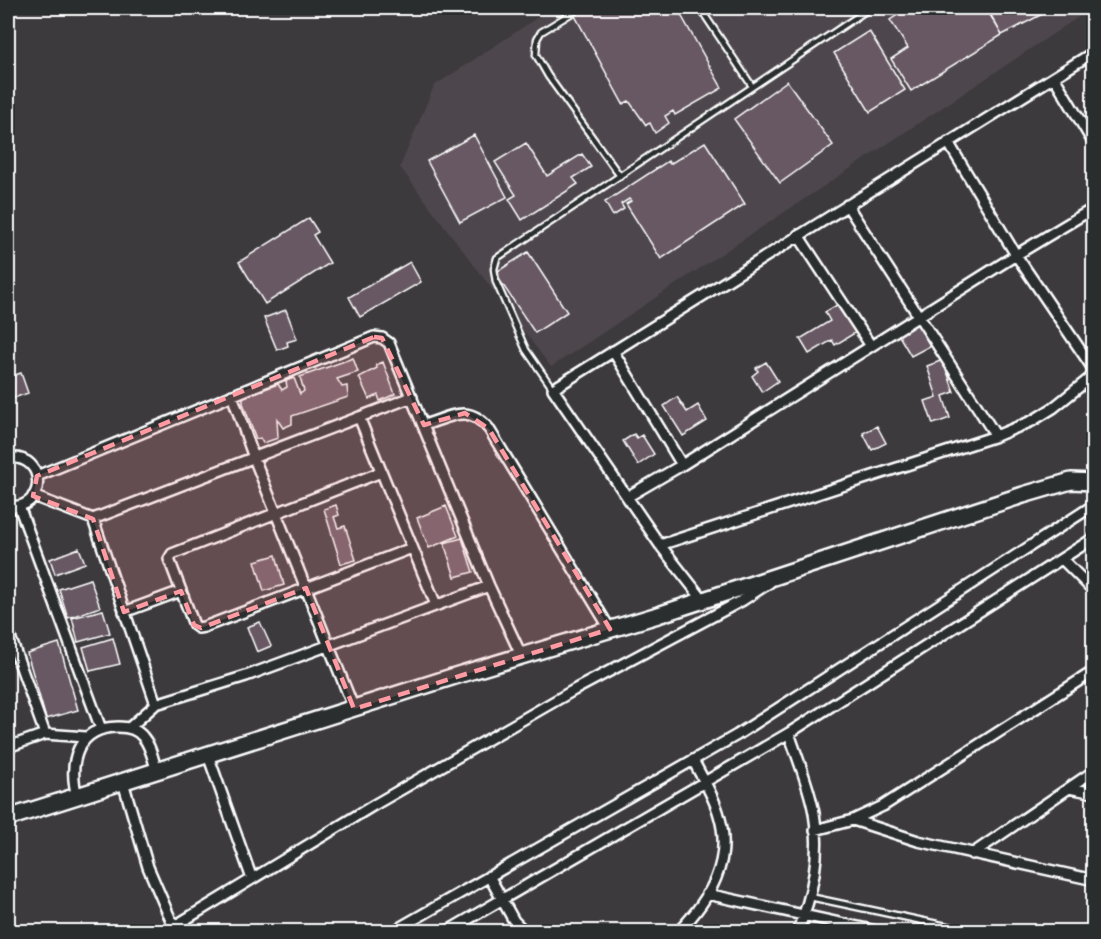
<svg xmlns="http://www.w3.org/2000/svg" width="1101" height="939" font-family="'Gochi Hand',sans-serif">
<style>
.built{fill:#4e474d}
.building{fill:#685964;stroke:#fff;stroke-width:1.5}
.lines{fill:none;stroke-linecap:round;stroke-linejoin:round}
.service-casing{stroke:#fff;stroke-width:9}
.minor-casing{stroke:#fff;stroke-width:14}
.primary-casing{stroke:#fff;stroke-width:20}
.service{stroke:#2a2d2e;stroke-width:4.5}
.minor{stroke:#2a2d2e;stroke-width:9}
.primary{stroke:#2a2d2e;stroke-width:15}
.marked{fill:#ff9aa2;fill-opacity:0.2;stroke:#ff9aa2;stroke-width:4.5;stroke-dasharray:12 8;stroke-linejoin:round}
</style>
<rect width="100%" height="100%" fill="#3d3a3e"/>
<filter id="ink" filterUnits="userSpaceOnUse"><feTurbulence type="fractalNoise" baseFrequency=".0167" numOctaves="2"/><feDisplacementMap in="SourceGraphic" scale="12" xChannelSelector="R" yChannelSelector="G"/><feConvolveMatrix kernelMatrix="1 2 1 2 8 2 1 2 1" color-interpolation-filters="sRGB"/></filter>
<g filter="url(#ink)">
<path class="built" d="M552 8H1092L551 367 400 167 434 86Z"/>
<path class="building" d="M582 8H677L722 88 675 115 673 111 665 116 669 123 655 133 650 123 646 125 629 101 623 104 573 12Z
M899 8H986L1002 35 911 91 891 59 908 48 890 20 902 12Z
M987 8H1054L1002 35Z
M869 31 905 90 870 112 834 53Z
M787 81 833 145 780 183 734 119Z
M474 135 507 197 460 222 427 161Z
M705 142 745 204 661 259 626 204 631 201 629 199 621 204 624 209 613 216 605 202 668 161 670 164Z
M526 143 547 176 582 154 591 167 573 178 578 184 522 220 509 199 516 195 495 162Z
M309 218 318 232 313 235 330 263 265 304 239 262Z
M528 252 567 312 535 333 495 273Z
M410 262 421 282 360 317 349 297Z
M837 305 841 311 845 309 858 331 835 345 832 340 809 354 800 339 830 321 825 312Z
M286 310 297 339 287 342 288 346 277 350 264 318Z
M918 323 930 346 911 356 898 334Z
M353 358 358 372 337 379 342 387 347 386 348 397 292 416V424L283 428 277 419 278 438 263 443 260 438 256 439 243 403V397L278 384 282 390 287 387 286 381 294 378 300 394 304 391 300 377Z
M943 360 954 392 943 396 950 418 933 424 925 401 937 397 927 366Z
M383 362 395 394 380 401 378 395 369 399 359 377 377 368 376 365Z
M766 362 778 381 762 392 752 376 758 371 756 368Z
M8 363 12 376 21 373 28 393 8 400Z
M677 397 687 412 698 405 707 421 683 436 664 406Z
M877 426 886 443 872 450 863 433Z
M634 434 637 438 642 435 654 454 638 465 623 441Z
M336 505 339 515 334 517 338 528 345 526 356 560 341 564 324 509Z
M446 506 458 536 429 548 417 518Z
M462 538 473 572 455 577 444 543Z
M79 548 85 563 55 574 50 559Z
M276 555 284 585 264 591 255 561Z
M90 579 100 607 68 618 59 589Z
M103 610 110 633 78 642 72 618Z
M260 622 271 646 257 652 247 627Z
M113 638 120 664 90 671 83 647Z
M59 643 78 710 46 719 27 653Z"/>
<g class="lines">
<g class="service-casing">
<path id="service" d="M580 8 541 32 537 39 536 55 548 76 620 176
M700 8 752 86
M553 389 526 350 496 282 494 269 497 258 870 8
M810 897 975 932"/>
</g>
<g class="minor-casing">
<path id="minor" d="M1054 77 1094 144
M948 142 1016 255 1094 370
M847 205 996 436
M798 235 871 346
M613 351 682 465
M232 395 254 458 354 709
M359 417 436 605
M424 425C451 417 468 403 489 429L610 629
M8 458C48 453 47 512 8 506
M381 472 172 554 169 559 194 625 198 628 204 627 412 548
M37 476 374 337 382 338 389 343 489 586 522 657
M33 496 93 519 412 397
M627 497 682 465 1016 255 1094 208
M19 506 101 729
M93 519 156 704
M660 545 996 436 1032 421 1053 408 1094 375
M1062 559 1094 591
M703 600 660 545 553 389 1094 52
M124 612 181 591
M8 631 45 734
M129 728 156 704 246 676 489 586
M789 733C798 760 809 786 814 813 821 852 813 896 797 932
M8 747 45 734 86 737
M208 755 252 879
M123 782 148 867 176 932
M1069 788 1094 793
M77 797C68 762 77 727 118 727 128 727 137 729 143 737 151 746 153 760 157 772
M853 820 918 841 1094 880
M815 830 853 820 883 806 1094 671
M972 854 1094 771
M489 876 514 921 525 932
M707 894 881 932
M173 927 374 805 574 690 743 600 769 583
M392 932 737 735 1094 505
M446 932 789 733 1094 538
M678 932C710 899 733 861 719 815 714 796 702 778 693 760"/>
</g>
<g class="primary-casing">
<path id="primary" d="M8 818 458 675 658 615 1023 495 1071 481 1094 482"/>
</g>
<use href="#service" class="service"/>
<use href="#minor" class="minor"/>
<use href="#primary" class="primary"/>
</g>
</g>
<path class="marked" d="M374 337 382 338 424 425 465 413 489 429 610 629 354 709 306 588 201 628 194 625 181 591 124 612 93 519 33 496 37 476Z"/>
<rect width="1101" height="939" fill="none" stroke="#2a2d2e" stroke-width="30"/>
<rect x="15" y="15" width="1071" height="909" fill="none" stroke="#fff" stroke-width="2" filter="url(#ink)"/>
</svg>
